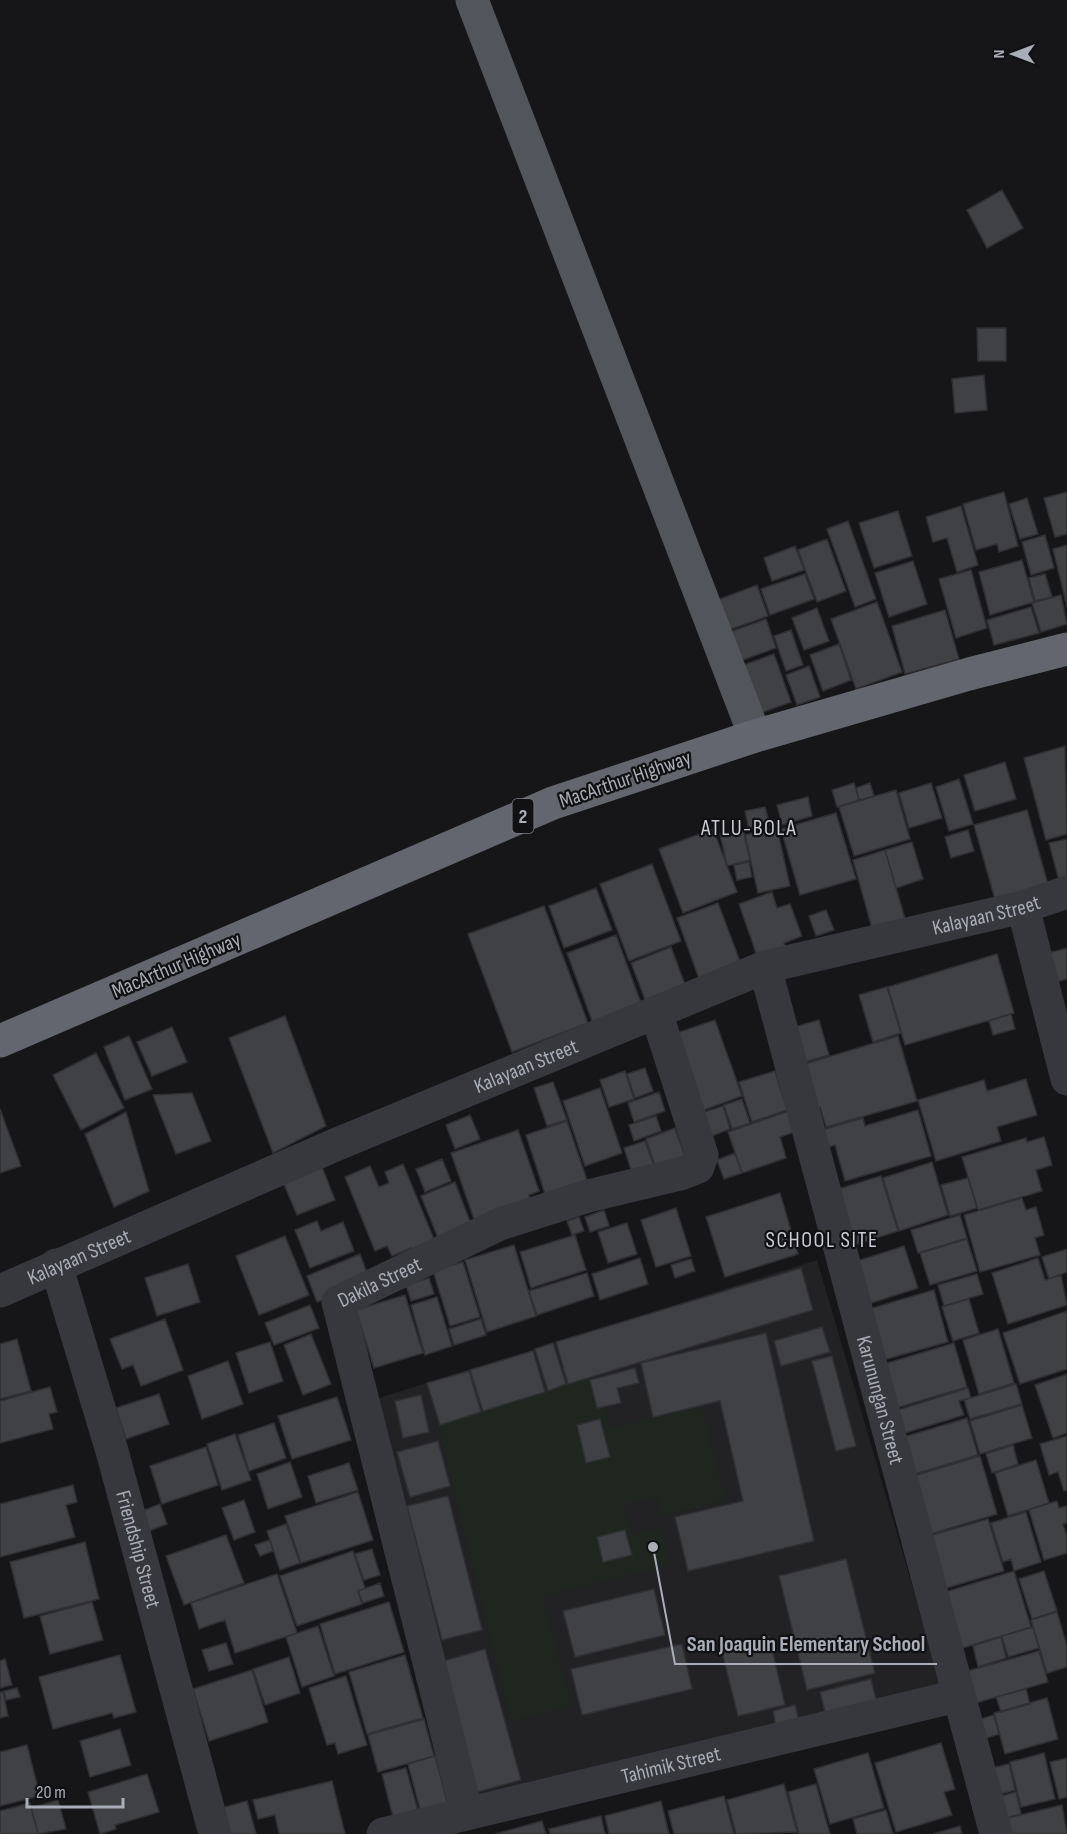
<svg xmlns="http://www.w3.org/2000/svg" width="1067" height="1834" font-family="'Sofia Sans Condensed',sans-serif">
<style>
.built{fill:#222225}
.green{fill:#1e261f}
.building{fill:#404145;stroke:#303034;stroke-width:1.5}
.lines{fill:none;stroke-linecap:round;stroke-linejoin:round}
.minor{stroke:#37383d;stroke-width:33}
.major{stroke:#53555c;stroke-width:33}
.highway{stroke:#63666e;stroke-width:33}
.labels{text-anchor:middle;stroke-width:4.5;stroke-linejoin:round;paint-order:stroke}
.shield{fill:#111113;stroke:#7b7e86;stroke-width:1.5}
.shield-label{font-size:20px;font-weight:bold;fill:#a8adb8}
.street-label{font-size:21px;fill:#a8adb8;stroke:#111113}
.neighbourhood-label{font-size:22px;letter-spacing:1.5px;fill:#c9ccd4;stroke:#111113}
.leader{fill:none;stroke:#a8adb8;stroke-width:2}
.callout-dot{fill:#a8adb8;stroke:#111113;stroke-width:2}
.callout-label{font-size:22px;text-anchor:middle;font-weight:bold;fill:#a8adb8;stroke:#111113;stroke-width:4.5;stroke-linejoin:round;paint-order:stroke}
</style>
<rect width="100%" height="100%" fill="#161618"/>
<path class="built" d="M817 1260 942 1687 477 1804 376 1399Z"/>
<path class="green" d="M591 1358 610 1428 702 1407 725 1500 662 1516 656 1496 623 1505 631 1536 662 1528 670 1565 542 1596 571 1705 511 1722 433 1404Z"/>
<path class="building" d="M1002 190 1023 228 987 248 967 210Z
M977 328H1006V361H978Z
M984 375 987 410 955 413 952 379Z
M1004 492 1018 546 999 552 997 544 976 550 963 504Z
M1067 492V534L1055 537 1044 498Z
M1027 498 1038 534 1020 539 1009 504Z
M961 506 978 565 957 572 947 538 933 542 926 517Z
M898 511 912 556 874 568 859 523Z
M848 521 876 599 855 607 827 529Z
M1045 535 1054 568 1031 575 1022 542Z
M827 539 846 591 817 602 798 550Z
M1067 545V607L1053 549Z
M795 546 804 570 772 581 764 558Z
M1022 560 1034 602 990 615 979 572Z
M913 561 927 604 889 617 875 573Z
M971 570 987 628 956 638 939 579Z
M805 574 814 599 770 615 761 589Z
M1045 574 1052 597 1035 601 1029 578Z
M757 585 768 616 726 631 715 601Z
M1061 595 1067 624 1041 632 1032 603Z
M877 602 902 672 856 689 831 619Z
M1031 607 1039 633 994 645 987 620Z
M817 608 829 641 804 650 792 618Z
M945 610 959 659 905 674 892 626Z
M766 619 776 648 734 663 724 634Z
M791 630 803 665 786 671 774 636Z
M839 644 851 680 823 691 810 655Z
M774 654 791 702 755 715 738 667Z
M809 666 820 697 797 705 786 675Z
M1065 746 1067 834 1046 840 1024 758Z
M1005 762 1016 799 975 811 964 775Z
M959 779 973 824 949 831 936 787Z
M854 783 859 800 837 807 832 790Z
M870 783 874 796 859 800 856 788Z
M931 783 942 818 909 828 899 793Z
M896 790 910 839 854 856 839 807Z
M808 797 812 816 782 825 777 805Z
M765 807 770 825 749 830 745 811Z
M1027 810 1049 888 996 903 974 825Z
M836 813 856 879 800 895 781 829Z
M777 828 790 886 758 893 745 835Z
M713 829 737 892 683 913 659 849Z
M743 829 750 860 727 866 720 834Z
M968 830 974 851 951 858 945 837Z
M1067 839V879L1059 881 1049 843Z
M912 842 923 879 896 888 885 850Z
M885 850 906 922 873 932 853 860Z
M749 862 752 877 737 880 734 865Z
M652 864 681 941 629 961 600 884Z
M596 888 612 930 564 948 549 906Z
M772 892 777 908 790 904 802 936 784 943 788 952 756 953 739 904Z
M718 903 743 969 701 984 677 918Z
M544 906 588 1023 512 1052 468 934Z
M826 910 834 930 816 936 809 916Z
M616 935 644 1011 595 1029 567 953Z
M671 947 689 995 649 1010 631 963Z
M1067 948V979L1049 984 1041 955Z
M997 954 1014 1013 905 1045 888 987Z
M887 987 901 1033 873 1042 859 995Z
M1011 1014 1015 1029 993 1035 989 1021Z
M285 1016 326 1126 273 1153 229 1038Z
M715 1020 742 1096 701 1111 674 1034Z
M819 1020 829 1055 805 1062 795 1027Z
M172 1027 187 1062 152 1076 137 1042Z
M129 1036 152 1089 125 1100 104 1047Z
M898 1036 917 1101 826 1127 820 1107 811 1110 798 1066Z
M96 1053 124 1108 81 1130 53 1075Z
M645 1068 653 1091 635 1098 627 1074Z
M625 1071 634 1099 609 1107 600 1080Z
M775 1071 787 1110 752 1122 739 1082Z
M1026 1079 1037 1115 997 1127 1001 1141 936 1161 918 1100 984 1080 987 1091Z
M553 1082 567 1120 547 1126 534 1088Z
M600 1088 622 1153 585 1166 563 1101Z
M659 1092 665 1111 634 1122 628 1103Z
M192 1093 211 1141 176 1154 153 1095Z
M742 1099 750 1123 732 1129 724 1105Z
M723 1106 730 1129 709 1137 701 1113Z
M0 1109 21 1166 0 1173Z
M792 1110 800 1130 780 1137 786 1158 742 1173 728 1132Z
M918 1110 931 1156 845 1181 835 1145 822 1149 818 1131 863 1118 865 1126Z
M126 1112 149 1191 114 1207 85 1134Z
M470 1115 480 1139 455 1149 446 1125Z
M656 1116 661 1131 634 1141 629 1125Z
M567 1121 587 1180 545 1194 526 1135Z
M675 1128 686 1159 656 1169 646 1139Z
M518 1130 539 1191 529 1195 532 1206 476 1225 451 1153Z
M1044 1137 1052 1165 1036 1170 1042 1191 978 1210 962 1157 1026 1138 1027 1142Z
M645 1141 654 1166 632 1173 624 1148Z
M735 1153 742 1173 724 1179 717 1160Z
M442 1159 451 1181 425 1192 416 1169Z
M932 1162 948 1215 899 1231 883 1178Z
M403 1164 436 1244 413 1254 411 1248 392 1256 387 1246 375 1251 345 1177 370 1166 379 1187 389 1183 385 1172Z
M322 1167 335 1200 297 1215 283 1182Z
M881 1176 898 1231 846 1248 828 1192Z
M968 1178 977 1208 950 1216 941 1185Z
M455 1182 471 1224 438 1238 421 1196Z
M780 1193 798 1254 725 1277 706 1217Z
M1022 1198 1026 1210 1036 1207 1044 1235 1035 1238 1040 1255 980 1272 964 1215Z
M676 1208 691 1256 656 1267 641 1220Z
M604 1210 609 1226 590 1232 585 1217Z
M960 1215 967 1238 918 1253 911 1230Z
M579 1217 584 1231 572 1235 567 1221Z
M317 1221 321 1231 343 1222 354 1251 310 1268 295 1230Z
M627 1223 637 1254 608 1263 598 1232Z
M575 1235 586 1270 531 1288 520 1252Z
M285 1236 309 1295 259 1315 236 1256Z
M967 1239 977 1271 930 1285 920 1253Z
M514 1245 536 1316 487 1332 465 1260Z
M904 1246 918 1288 862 1306 848 1264Z
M1067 1249V1272L1049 1279 1042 1257Z
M360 1254 370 1281 317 1302 307 1276Z
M640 1258 648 1284 600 1300 592 1274Z
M1038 1258 1045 1280 1061 1275 1067 1305 1008 1324 992 1273Z
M691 1259 695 1271 675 1278 671 1265Z
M463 1262 480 1317 450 1326 433 1271Z
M188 1264 200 1302 157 1316 145 1278Z
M801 1268 813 1310 568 1384 556 1342Z
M587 1273 594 1296 537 1315 529 1291Z
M977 1274 983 1294 944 1306 938 1285Z
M429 1278 434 1294 411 1301 406 1285Z
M934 1290 948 1342 883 1360 869 1309Z
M405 1295 423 1353 374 1368 356 1310Z
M437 1297 452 1346 425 1355 411 1305Z
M969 1299 979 1333 953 1341 942 1307Z
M310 1305 319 1328 274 1345 265 1323Z
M1067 1311V1369L1020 1384 1003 1333Z
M165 1319 183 1370 141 1386 133 1365 122 1369 110 1339Z
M481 1319 486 1335 454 1345 449 1329Z
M822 1327 830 1352 781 1366 774 1341Z
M998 1329 1014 1383 979 1394 963 1340Z
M766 1333 814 1541 688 1571 675 1517 743 1501 720 1401 653 1417 641 1363Z
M311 1334 331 1384 303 1395 284 1345Z
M17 1339 31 1391 0 1399V1344Z
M270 1342 283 1381 249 1393 236 1353Z
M553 1343 566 1384 548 1391 535 1349Z
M954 1343 967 1387 886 1411 874 1367Z
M533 1351 545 1392 483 1411 470 1370Z
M832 1356 856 1446 836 1451 812 1361Z
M228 1361 243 1404 202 1419 188 1376Z
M635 1368 639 1383 617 1388 621 1403 597 1408 590 1380Z
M469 1371 481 1412 440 1425 427 1383Z
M1067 1374V1433L1053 1438 1035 1385Z
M1016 1384 1022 1404 970 1419 964 1400Z
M50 1387 57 1412 49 1414 53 1429 0 1443V1401Z
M968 1388 971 1398 959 1401 964 1415 895 1436 888 1413Z
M159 1394 169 1424 126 1439 116 1408Z
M421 1395 429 1432 403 1438 395 1401Z
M337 1397 351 1440 292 1459 278 1416Z
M1022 1405 1032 1438 980 1454 970 1421Z
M967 1418 978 1455 905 1477 894 1440Z
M600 1419 610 1457 586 1463 577 1425Z
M274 1423 286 1458 249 1471 238 1435Z
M235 1434 251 1480 222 1490 207 1444Z
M1067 1436V1490L1064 1491 1058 1472 1049 1475 1040 1444Z
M438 1441 450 1486 410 1497 397 1452Z
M1013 1445 1018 1464 992 1473 986 1454Z
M206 1447 218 1485 162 1504 150 1466Z
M980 1456 997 1514 924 1536 907 1478Z
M1036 1460 1049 1503 1008 1516 995 1473Z
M290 1462 302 1497 268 1509 257 1474Z
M349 1463 358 1490 316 1503 308 1476Z
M73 1485 77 1502 66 1505 75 1537 0 1557V1504Z
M358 1492 373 1540 301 1563 285 1516Z
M448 1496 482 1630 442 1640 407 1506Z
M244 1500 255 1532 234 1540 222 1508Z
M1057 1501 1059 1508 1067 1506V1523L1063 1524 1067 1536V1553L1044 1560 1029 1510Z
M160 1504 167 1524 141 1534 134 1514Z
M1026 1512 1041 1562 1014 1571 1011 1559 1003 1562 991 1523Z
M988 1519 1004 1571 933 1592 918 1539Z
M286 1524 300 1563 280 1570 267 1531Z
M625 1530 632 1555 603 1562 597 1537Z
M226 1535 244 1583 184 1605 166 1556Z
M270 1540 273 1551 260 1556 255 1545Z
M85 1542 99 1599 24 1618 10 1562Z
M372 1549 380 1575 364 1580 355 1554Z
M353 1551 365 1588 358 1591 362 1604 297 1626 280 1576Z
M846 1559 875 1673 807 1690 779 1576Z
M1014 1571 1031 1627 949 1652 932 1596Z
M1044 1571 1057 1611 1032 1619 1019 1579Z
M277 1574 297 1633 235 1653 225 1620 199 1629 191 1603Z
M380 1583 384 1596 363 1603 358 1591Z
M654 1589 665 1635 575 1657 563 1611Z
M92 1602 103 1640 50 1654 40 1616Z
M389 1602 404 1652 335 1674 320 1624Z
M1057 1612 1067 1646V1667L1047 1673 1031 1620Z
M318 1626 334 1676 302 1687 286 1637Z
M1033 1627 1039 1648 1008 1657 1002 1636Z
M769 1636 785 1705 738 1716 721 1648Z
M1001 1637 1006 1658 978 1667 973 1646Z
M226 1643 233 1664 209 1671 202 1650Z
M682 1644 692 1689 582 1715 571 1669Z
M485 1649 521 1780 473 1793 437 1663Z
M1039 1651 1048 1682 969 1705 960 1673Z
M120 1655 136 1712 114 1718 112 1713 53 1729 39 1677Z
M405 1655 423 1718 367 1734 349 1672Z
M289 1657 300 1693 265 1705 253 1669Z
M5 1659 12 1685 0 1688V1661Z
M252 1670 268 1722 209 1741 193 1689Z
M346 1676 367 1745 338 1754 335 1743 327 1745 309 1688Z
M871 1679 878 1707 827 1720 820 1692Z
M17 1688 20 1697 6 1700 4 1691Z
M1026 1689 1030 1704 1001 1712 996 1697Z
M0 1692H3L8 1716 0 1718Z
M1047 1698 1058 1739 1005 1754 994 1713Z
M795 1705 799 1721 776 1726 773 1711Z
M994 1715 999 1734 977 1741 971 1722Z
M424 1719 434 1756 378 1772 368 1735Z
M120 1729 131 1765 90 1777 80 1741Z
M941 1743 955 1789 944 1792 952 1815 896 1832 875 1763Z
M27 1745 40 1796 0 1806V1752Z
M868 1753 884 1808 830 1824 814 1769Z
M1044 1753 1055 1799 1021 1807 1010 1762Z
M435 1756 450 1813 423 1821 408 1764Z
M1067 1758V1797L1059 1799 1050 1762Z
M1009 1764 1015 1790 990 1797 983 1770Z
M406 1768 419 1814 394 1821 382 1774Z
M147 1774 159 1812 115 1825 116 1829 100 1834 88 1792Z
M332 1781 345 1834H279L275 1815 258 1819 253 1800Z
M784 1784 797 1832 736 1834 727 1800Z
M816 1784 830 1834H799L788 1792Z
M1016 1792 1021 1814 995 1821 990 1799Z
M724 1796 734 1834H674L668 1811Z
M58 1800 66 1829 38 1834 31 1808Z
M247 1801 256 1834H217L211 1811Z
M661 1801 669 1834H609L605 1816Z
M30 1803 38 1834H0V1811Z
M1062 1805 1067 1834H1012L1008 1818Z
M886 1810 893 1834H857L853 1819Z
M601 1816 605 1834H550L549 1829Z
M542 1821 546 1834H495Z
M960 1826 962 1834H933Z"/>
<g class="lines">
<g class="minor">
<path d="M1023 907 1067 1079"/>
<path id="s1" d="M765 967 996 1834"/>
<path id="s2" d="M56 1265 112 1451 215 1834"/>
<path id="s3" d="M0 1291 335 1145 765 967 1023 907 1067 892"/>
<path id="s4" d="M467 1813 338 1302 500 1224 588 1196 680 1174 698 1167 702 1155 656 1012"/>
<path id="s5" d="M383 1834 957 1696"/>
</g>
<path class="major" d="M472 0 755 736"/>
<path class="highway" d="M0 1041 553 803 755 736 969 674 1067 649"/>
</g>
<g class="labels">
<rect class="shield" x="512.5" y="799" width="21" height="34" rx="4.5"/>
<g class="shield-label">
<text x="523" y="823">2</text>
</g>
<g class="street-label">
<text transform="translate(625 779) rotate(-19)" y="7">MacArthur Highway</text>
<text dy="7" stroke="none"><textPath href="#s3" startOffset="1058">Kalayaan Street</textPath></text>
<text transform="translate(176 965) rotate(-23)" y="7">MacArthur Highway</text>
<text dy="7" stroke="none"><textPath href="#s3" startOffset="572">Kalayaan Street</textPath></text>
<text dy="7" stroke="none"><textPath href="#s3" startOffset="86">Kalayaan Street</textPath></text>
<text dy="7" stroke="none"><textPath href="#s4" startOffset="573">Dakila Street</textPath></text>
<text dy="7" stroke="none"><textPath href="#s1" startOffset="448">Karunungan Street</textPath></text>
<text dy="7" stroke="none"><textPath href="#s2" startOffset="296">Friendship Street</textPath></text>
<text dy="7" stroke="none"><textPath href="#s5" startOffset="296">Tahimik Street</textPath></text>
</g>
<g class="neighbourhood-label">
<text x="749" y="835">ATLU-BOLA</text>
<text x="822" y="1247">SCHOOL SITE</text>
</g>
</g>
<path class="leader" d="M653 1547L675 1664H937"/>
<circle class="callout-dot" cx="653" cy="1547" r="6"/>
<g class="callout-label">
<text x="806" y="1651">San Joaquin Elementary School</text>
</g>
<g transform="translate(1013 54) rotate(270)" stroke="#111113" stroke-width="4.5" paint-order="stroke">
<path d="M0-4.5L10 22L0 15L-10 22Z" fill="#a8adb8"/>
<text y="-9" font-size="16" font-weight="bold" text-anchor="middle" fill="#a8adb8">N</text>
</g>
<path d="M27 1798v9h96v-9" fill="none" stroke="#a8adb8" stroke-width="3"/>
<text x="36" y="1798" font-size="18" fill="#a8adb8" stroke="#111113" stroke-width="4.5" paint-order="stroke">20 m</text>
</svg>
